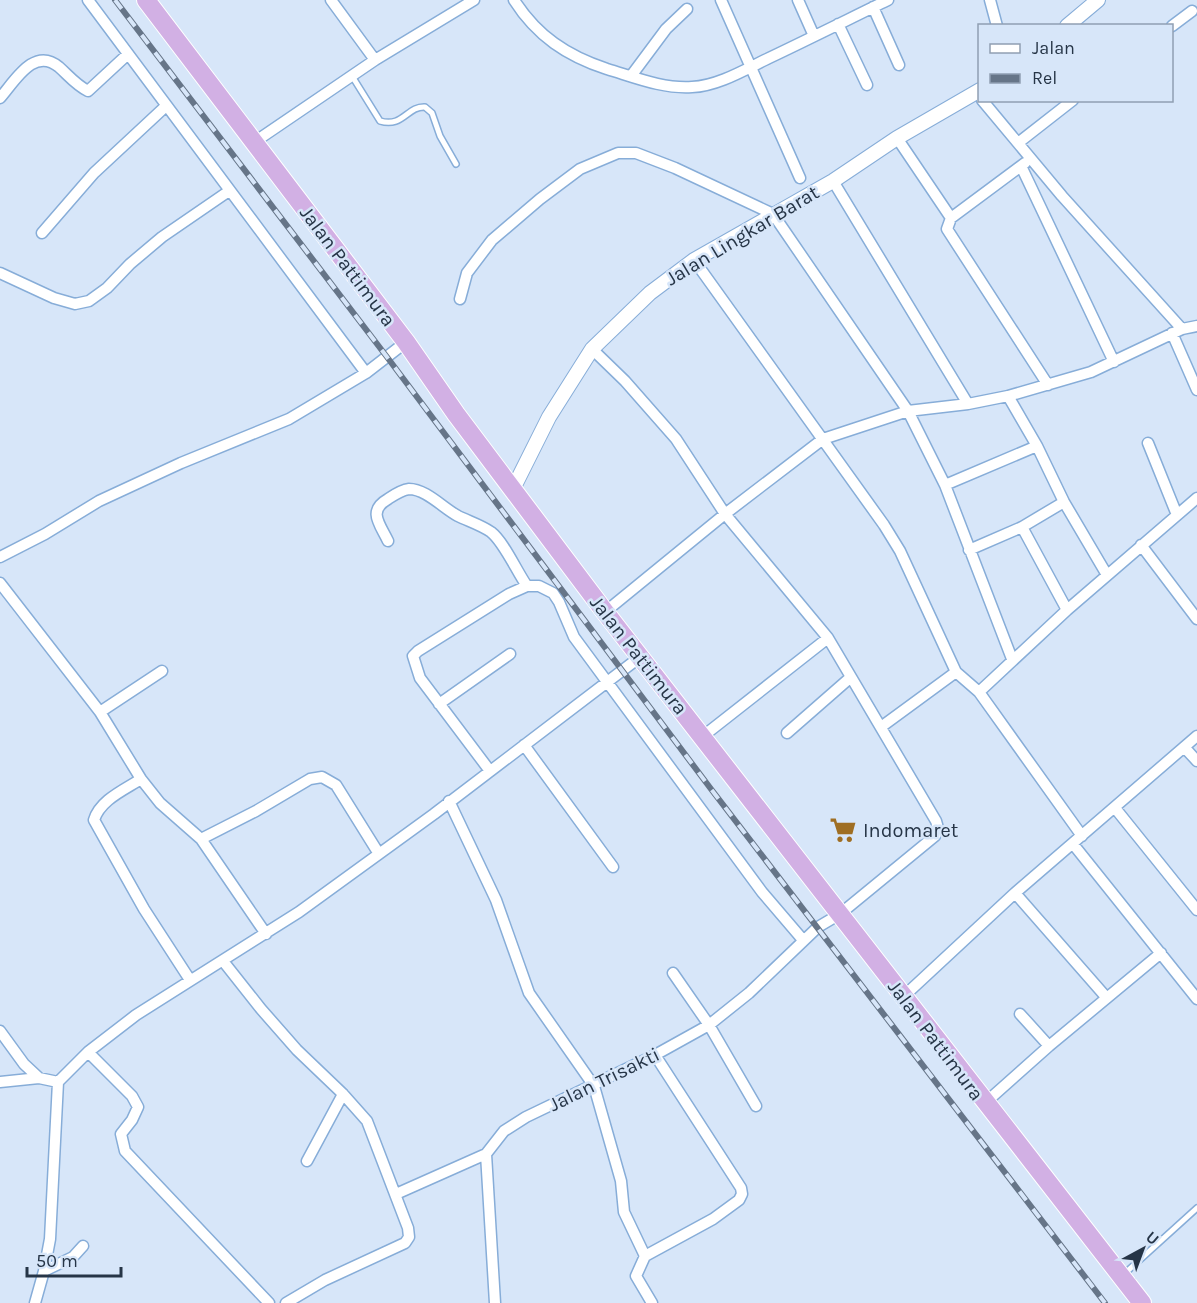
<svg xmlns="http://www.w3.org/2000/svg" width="1197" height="1303" font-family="Karla,sans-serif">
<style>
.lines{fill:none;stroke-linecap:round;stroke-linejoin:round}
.service-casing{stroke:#87add8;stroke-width:8}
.minor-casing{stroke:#87add8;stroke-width:13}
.tertiary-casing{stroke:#87add8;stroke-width:16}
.trunk-casing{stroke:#fff;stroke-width:20}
.service{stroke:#fff;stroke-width:5}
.minor{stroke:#fff;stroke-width:10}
.tertiary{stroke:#fff;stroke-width:14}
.trunk{stroke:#d2b0e4;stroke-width:18}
.rail-casing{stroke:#667588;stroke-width:6}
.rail{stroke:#d7e6f9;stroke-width:4;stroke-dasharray:11;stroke-linecap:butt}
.labels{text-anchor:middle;stroke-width:5;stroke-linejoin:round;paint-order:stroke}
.street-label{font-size:20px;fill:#263547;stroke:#d7e6f9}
.poi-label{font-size:20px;fill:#263547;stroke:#d7e6f9;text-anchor:start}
</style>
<rect width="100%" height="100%" fill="#d7e6f9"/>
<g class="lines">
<g class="service-casing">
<path id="service" d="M352 76 380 121C403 128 407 106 425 107L432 113 440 136 456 164
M1123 1275 1197 1208"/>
</g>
<g class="minor-casing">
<path id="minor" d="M88 0 366 373
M331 0 375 60
M514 0C537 36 567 56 607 69 634 77 663 89 692 87 718 86 746 69 769 58 809 39 849 19 888 0
M721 0 800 178
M798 0 814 36
M990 0 997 26
M873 7 899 65
M838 24 867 85
M1172 26 1192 11
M631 76 666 29 687 9
M0 98C15 81 34 46 59 67 69 76 76 85 88 91L128 54
M982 100 1062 196 1182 329
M897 138 951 218 947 229 1048 385
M253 143 375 60 474 0
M1018 143 1073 100
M1021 166 1114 362
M833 181 968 404
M951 218 1025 163
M42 233 94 173 166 106
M694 260 884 525 900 551 956 672 979 692 1082 836
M0 273 54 298 75 304 89 301 107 288 130 264 162 237 229 191
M460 299 467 273 492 240 540 199 580 169 618 153H636L675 168 773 214 908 411 945 485 1012 659
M1172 333 1197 390
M1008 396 1037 446 1064 502 1107 575
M1148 443 1177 515
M945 485 1037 446
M1022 527 1067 610
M388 541C380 524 367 511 388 499 394 495 401 490 409 489 426 489 443 508 458 516 468 521 481 525 491 532 504 542 517 572 527 586
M1141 545 1197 619
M969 550 1022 527 1064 502
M0 557 45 534 99 501 181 463 289 419 366 373 406 342
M0 583 100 712 141 779 160 803 201 839 266 934
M605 612 725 514 823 439 908 411 968 404 1008 396 1091 372 1182 329 1197 326
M979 692 1067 610 1197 498
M439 704 510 654
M100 712 162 671
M881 727 956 672
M787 733 851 677
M702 737 828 638
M524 745 613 867
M1185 748 1197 761
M490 771 420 678 413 656 418 651 509 594 527 586H539L553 593 559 602 574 637 762 892 803 940
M141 779C124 790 100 800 94 820L144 909 190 980
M449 801 496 900 529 993 594 1086 621 1181 624 1212 645 1256
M1115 808 1197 910
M201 839 256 811 310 779 322 777 336 785 379 854
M1073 844 1197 999
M1015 893 1106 997
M223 961 261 1009 297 1050 343 1094 367 1121 408 1228 409 1237 405 1243 325 1280 286 1303
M673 973 709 1025 756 1106
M903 997 1015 893 1197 736
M1020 1014 1049 1046
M0 1031 24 1064 39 1078 58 1082
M88 1052 132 1096 138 1107 132 1120 121 1134 125 1151 269 1303
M0 1082 39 1078
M985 1103 1049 1046 1161 953
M307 1161 343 1094
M396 1194 486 1154
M44 1271 73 1257 83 1246
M35 1303 44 1271 50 1239 58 1082 88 1052 136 1015 299 912 434 814 640 657
M495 1303 486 1154 504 1131 526 1117 655 1055 709 1025 749 993 818 927 840 914 935 836 938 828 936 821 828 638 725 514 676 439 625 381 592 349
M652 1303 636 1276 645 1256 713 1219 739 1200 742 1194 741 1188 655 1055"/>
</g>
<g class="tertiary-casing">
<path id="tertiary" d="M1067 26 1098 0
M513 489 549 417 592 349 650 293 694 260 833 181 897 138 980 90"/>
</g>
<g class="trunk-casing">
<path id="trunk" d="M146 0 406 342 456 414 605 612 1142 1303"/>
</g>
<use href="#service" class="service"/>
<use href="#minor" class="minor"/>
<use href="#tertiary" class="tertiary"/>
<use href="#trunk" class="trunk"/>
<g class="rail-casing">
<path id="rail" d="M115 0 387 357 711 789 1105 1303"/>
</g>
<use href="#rail" class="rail"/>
</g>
<defs>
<g id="supermarket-bare" transform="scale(2.07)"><path d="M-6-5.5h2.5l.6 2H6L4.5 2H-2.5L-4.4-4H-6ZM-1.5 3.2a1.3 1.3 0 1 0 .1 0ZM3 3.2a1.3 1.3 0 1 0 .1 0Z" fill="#9f6e23" stroke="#d7e6f9" stroke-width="2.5" paint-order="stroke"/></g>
</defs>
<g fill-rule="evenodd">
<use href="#supermarket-bare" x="843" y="830"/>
</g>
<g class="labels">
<g class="street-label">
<text transform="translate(742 235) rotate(-31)" y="7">Jalan Lingkar Barat</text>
<text transform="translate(348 266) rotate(53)" y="7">Jalan Pattimura</text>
<text transform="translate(639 655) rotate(52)" y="7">Jalan Pattimura</text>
<text transform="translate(936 1040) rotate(53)" y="7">Jalan Pattimura</text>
<text transform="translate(604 1079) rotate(-26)" y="7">Jalan Trisakti</text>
</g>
<g class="poi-label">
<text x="863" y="837">Indomaret</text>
</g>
</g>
<rect x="978" y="24" width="195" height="78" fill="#d7e6f9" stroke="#909fb2" stroke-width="1.5"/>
<rect x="990" y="44" width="30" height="9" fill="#ffffff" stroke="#909fb2" stroke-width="1.5"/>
<text x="1032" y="54" font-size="18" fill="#263547">Jalan</text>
<rect x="990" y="74" width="30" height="9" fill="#667588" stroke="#909fb2" stroke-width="1.5"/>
<text x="1032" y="84" font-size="18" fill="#263547">Rel</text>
<g transform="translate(1143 1249) rotate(41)" stroke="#d7e6f9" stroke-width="4.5" paint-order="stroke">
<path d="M0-4.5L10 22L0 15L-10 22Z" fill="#263547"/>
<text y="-9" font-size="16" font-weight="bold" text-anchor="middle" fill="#263547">U</text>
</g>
<path d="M27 1267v9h94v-9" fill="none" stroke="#263547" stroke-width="3"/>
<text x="36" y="1267" font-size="18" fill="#263547" stroke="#d7e6f9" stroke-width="4.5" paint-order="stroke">50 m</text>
</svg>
